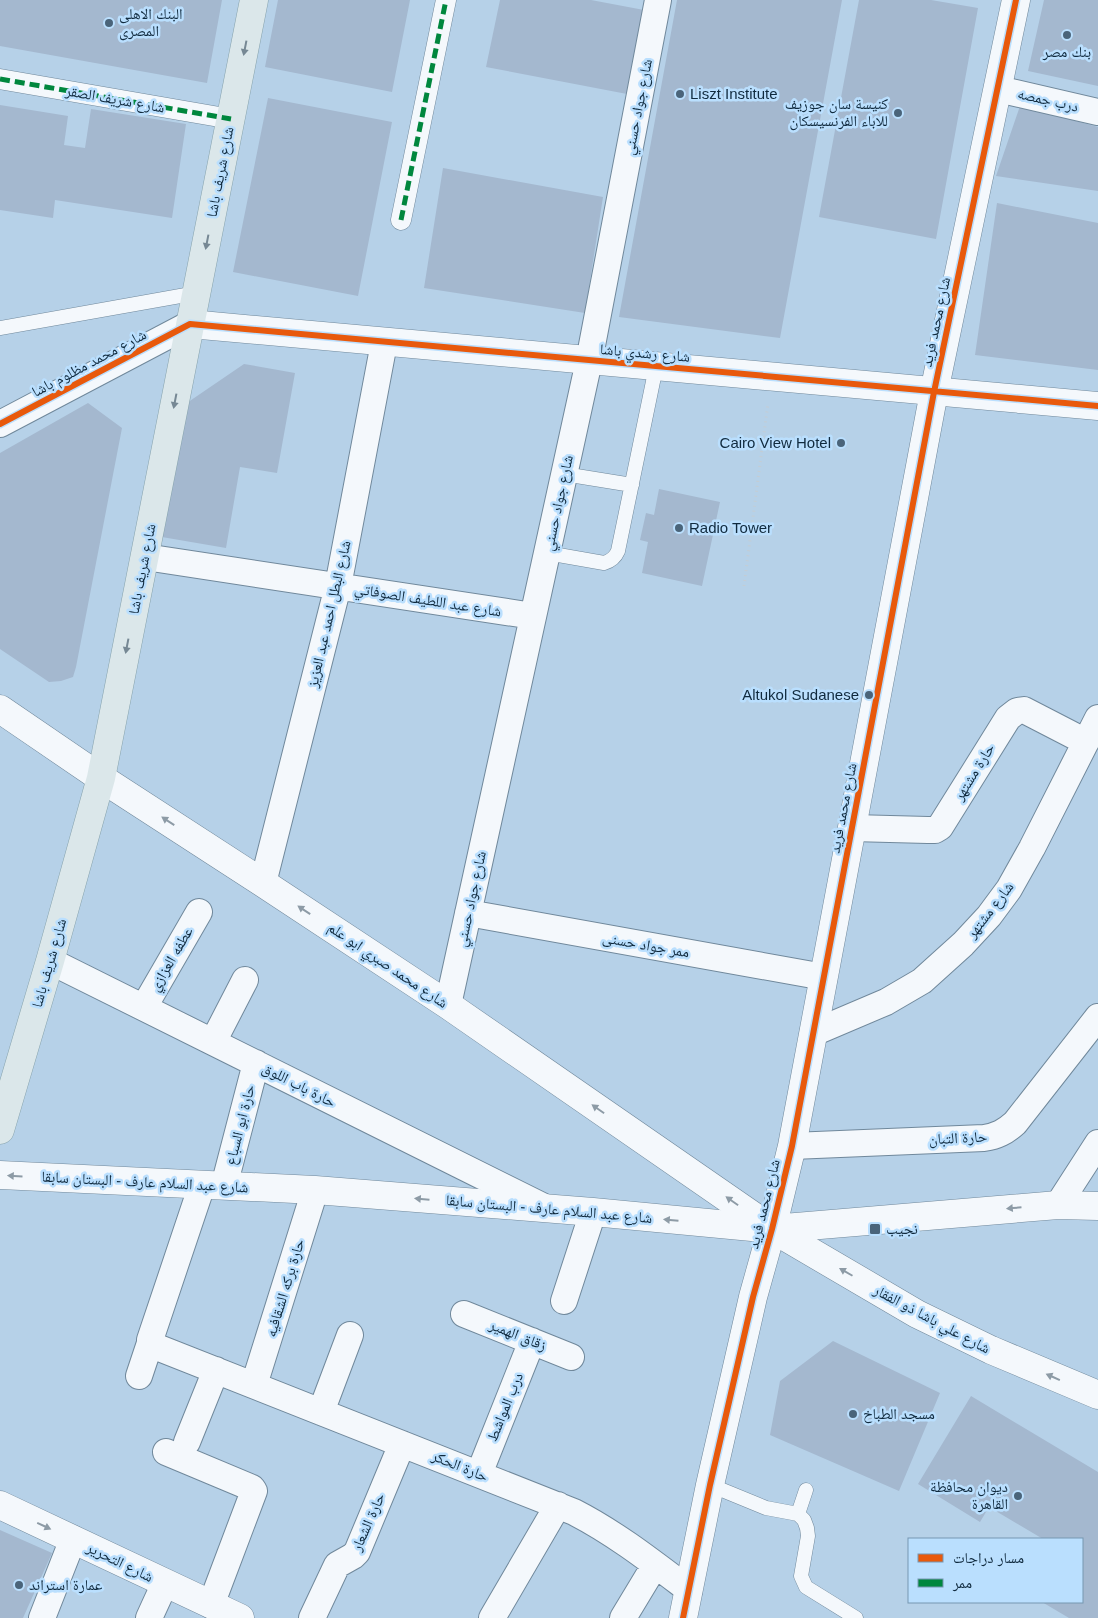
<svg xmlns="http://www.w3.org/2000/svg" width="1098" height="1618" font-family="Helvetica,'Noto Naskh Arabic',sans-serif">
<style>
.building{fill:#a4b8cf}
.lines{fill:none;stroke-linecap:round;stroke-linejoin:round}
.service-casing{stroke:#70889b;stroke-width:15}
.pedestrian-casing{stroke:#70889b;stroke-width:21}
.minor-casing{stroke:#70889b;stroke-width:28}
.tertiary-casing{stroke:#70889b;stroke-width:29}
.secondary-casing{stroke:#70889b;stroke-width:29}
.primary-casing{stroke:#86a2ac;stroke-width:29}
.path{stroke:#c4cdd4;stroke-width:3;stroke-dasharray:1 4;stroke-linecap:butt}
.service{stroke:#f4f8fc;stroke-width:14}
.pedestrian{stroke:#f4f8fc;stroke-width:20}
.minor{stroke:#f4f8fc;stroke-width:26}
.tertiary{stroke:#f4f8fc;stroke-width:28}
.secondary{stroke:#f4f8fc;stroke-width:28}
.primary{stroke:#dbe7ea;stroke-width:28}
.quiet{stroke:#00873e;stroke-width:5;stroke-dasharray:10 5;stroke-linecap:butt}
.cycleway-casing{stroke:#badffe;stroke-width:9}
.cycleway{stroke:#e8590c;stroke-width:6}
.oneway{fill:#768894}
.oneway2{fill:#8d9ba6}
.poi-dot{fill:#4a647a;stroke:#badffe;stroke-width:2}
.labels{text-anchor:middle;stroke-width:5;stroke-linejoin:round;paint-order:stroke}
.poi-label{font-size:15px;fill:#102a3e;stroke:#badffe;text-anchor:start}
.street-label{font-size:15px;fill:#102a3e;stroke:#badffe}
</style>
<rect width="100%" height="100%" fill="#b6d1e8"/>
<path class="building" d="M0 0H222L207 83 0 46Z
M278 0H410L392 92 265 67Z
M500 0H591L644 10 627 94 486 67Z
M677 0H842L780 338 619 317Z
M859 0H931L978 8 936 239 819 217Z
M1044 0H1098V86L1028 71Z
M268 98 392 122 358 296 233 272Z
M0 105 68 116 64 145 85 148 91 109 186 124 172 218 55 200 53 218 0 210Z
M1020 106 1098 127V191L996 176Z
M443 168 603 197 585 313 424 288Z
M997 203 1098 223V370L975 355Z
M244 364 295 373 277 473 240 467 226 548 156 536 178 409Z
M88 403 122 428 76 667 73 677 61 681 49 682 0 649V453Z
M659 489 720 502 702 586 642 573 648 542 640 540 646 513 654 515Z
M833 1341 940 1393 899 1491 770 1435 780 1381Z
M971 1396 1098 1472V1618H1069L1042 1602H1082V1539H1043L989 1507 980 1522 918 1484Z
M0 1530 52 1553 23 1618H0Z"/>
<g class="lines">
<g class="service-casing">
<path id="service" d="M0 328 197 293
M564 474 632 485
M547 553 604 563C611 561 615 558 618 551L656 367
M710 1485 766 1508 798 1514 804 1520 807 1528 808 1536 801 1576 806 1587 856 1618
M798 1514 806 1490"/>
</g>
<g class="pedestrian-casing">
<path id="pedestrian" d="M0 79 231 119
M401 220 446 0"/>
</g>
<g class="minor-casing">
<path id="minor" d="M998 89 1098 112
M0 424 190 324
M145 557 533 616
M852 828 928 830H935L940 827 1008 718 1017 711 1024 710 1086 742
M263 883 338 586 384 343
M468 913 824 977
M50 961 544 1207
M448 1005 589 361 658 0
M144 1007 199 912
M813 1033 886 1002 922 981 963 944 989 916 1009 889 1032 848 1098 718
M213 1042 245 980
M792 1146 984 1138C997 1136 1005 1132 1015 1123L1098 1017
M202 1185 150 1340V1343L154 1346 574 1512C615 1533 652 1562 689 1590
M224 1186 256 1063
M1058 1205 1098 1143
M564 1301 593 1212
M464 1314 571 1357
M139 1376 150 1343
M254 1385 315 1190
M321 1412 350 1335
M187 1442 216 1370
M166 1452 252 1488 254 1491 211 1605
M479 1474 532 1341
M42 1618 73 1539
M149 1618 165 1583
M312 1618 337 1565 353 1556 357 1552 402 1444
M492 1618 558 1505
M623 1618 655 1565"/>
</g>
<g class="tertiary-casing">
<path id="tertiary" d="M190 324 1098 406
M0 1175 315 1190 593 1212 772 1229 1058 1205 1098 1206
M0 1505 240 1618
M683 1618 710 1485 753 1297 772 1229 792 1146 934 392 1016 0"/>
</g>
<g class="secondary-casing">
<path id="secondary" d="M0 709 101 778 263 883 448 1005 772 1229 917 1314 991 1350 1098 1395"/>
</g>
<g class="primary-casing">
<path id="primary" d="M0 1130 50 961 101 778 254 0"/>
</g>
<path class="path" d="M744 586 768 403"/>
<use href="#service" class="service"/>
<use href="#pedestrian" class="pedestrian"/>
<use href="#minor" class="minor"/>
<use href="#tertiary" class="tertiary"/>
<use href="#secondary" class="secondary"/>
<use href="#primary" class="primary"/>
<path class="quiet" d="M0 79 231 119
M401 220 446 0"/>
<g class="cycleway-casing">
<path id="cycleway" d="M0 424 190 324 1098 406
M683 1618 710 1485 753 1297 772 1229 792 1146 934 392 1016 0"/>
</g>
<use href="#cycleway" class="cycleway"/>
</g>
<defs><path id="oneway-solid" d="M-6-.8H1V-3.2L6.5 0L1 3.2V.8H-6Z" transform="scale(1.25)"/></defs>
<g class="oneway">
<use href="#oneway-solid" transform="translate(245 48) rotate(101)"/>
<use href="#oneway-solid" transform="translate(207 242) rotate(101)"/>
<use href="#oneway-solid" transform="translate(175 401) rotate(101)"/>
<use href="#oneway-solid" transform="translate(127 646) rotate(101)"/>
</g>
<g class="oneway2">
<use href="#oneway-solid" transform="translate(168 821) rotate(-147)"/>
<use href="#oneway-solid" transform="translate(304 910) rotate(-146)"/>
<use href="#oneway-solid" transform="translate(598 1109) rotate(-145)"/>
<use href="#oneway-solid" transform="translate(15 1176) rotate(-177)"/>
<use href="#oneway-solid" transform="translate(422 1199) rotate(-175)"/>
<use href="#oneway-solid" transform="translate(732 1201) rotate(-145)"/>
<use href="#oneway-solid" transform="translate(1014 1208) rotate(175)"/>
<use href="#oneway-solid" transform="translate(671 1220) rotate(-175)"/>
<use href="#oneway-solid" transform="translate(846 1272) rotate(-150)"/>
<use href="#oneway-solid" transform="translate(1053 1377) rotate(-156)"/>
<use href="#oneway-solid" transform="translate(44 1526) rotate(25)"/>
</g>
<g class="poi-dot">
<circle cx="109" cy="23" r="5"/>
<circle cx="1067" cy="35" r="5"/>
<circle cx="680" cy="94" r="5"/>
<circle cx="898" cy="113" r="5"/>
<circle cx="841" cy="443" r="5"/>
<circle cx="679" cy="528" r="5"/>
<circle cx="869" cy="695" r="5"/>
<rect x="869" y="1223" width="12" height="12" rx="2.5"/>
<circle cx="853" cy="1414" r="5"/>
<circle cx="1018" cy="1496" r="5"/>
<circle cx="19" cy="1585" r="5"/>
</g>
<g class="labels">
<g class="poi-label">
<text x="119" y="19">البنك الاهلى<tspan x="119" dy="17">المصرى</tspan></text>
<text x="1067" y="57" text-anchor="middle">بنك مصر</text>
<text x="690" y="99">Liszt Institute</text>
<text x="888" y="109" text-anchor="end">كنيسة سان جوزيف<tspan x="888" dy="17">للاباء الفرنسيسكان</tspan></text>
<text x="831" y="448" text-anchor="end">Cairo View Hotel</text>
<text x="689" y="533">Radio Tower</text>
<text x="859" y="700" text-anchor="end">Altukol Sudanese</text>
<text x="886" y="1234">نجيب</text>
<text x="863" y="1419">مسجد الطباخ</text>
<text x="1008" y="1492" text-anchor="end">ديوان محافظة<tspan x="1008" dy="17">القاهرة</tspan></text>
<text x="29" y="1590">عمارة استراند</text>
</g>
<g class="street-label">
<text transform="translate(115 99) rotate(10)" y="5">شارع شريف الصقر</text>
<text transform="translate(1048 100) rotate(13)" y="5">درب جمصه</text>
<text transform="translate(638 107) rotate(-79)" y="5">شارع جواد حسني</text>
<text transform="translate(220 172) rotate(-79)" y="5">شارع شريف باشا</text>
<text transform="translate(936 322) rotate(-78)" y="5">شارع محمد فريد</text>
<text transform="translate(645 353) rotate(5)" y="5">شارع رشدي باشا</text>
<text transform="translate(89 363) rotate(-28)" y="5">شارع محمد مظلوم باشا</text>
<text transform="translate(558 503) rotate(-78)" y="5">شارع جواد حسني</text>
<text transform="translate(142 569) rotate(-79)" y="5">شارع شريف باشا</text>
<text transform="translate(428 600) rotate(9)" y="5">شارع عبد اللطيف الصوفاتي</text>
<text transform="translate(329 614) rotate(-77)" y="5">شارع البطل احمد عبد العزيز</text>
<text transform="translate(974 772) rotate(-58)" y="5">حارة مشتهر</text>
<text transform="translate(843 808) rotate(-79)" y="5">شارع محمد فريد</text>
<text transform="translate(471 899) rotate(-78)" y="5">شارع جواد حسني</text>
<text transform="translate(990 910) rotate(-52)" y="5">شارع مشتهر</text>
<text transform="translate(646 945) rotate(10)" y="5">ممر جواد حسنى</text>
<text transform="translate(171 959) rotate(-60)" y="5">عطفه العزازي</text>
<text transform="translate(49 963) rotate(-74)" y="5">شارع شريف باشا</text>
<text transform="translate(388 965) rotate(34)" y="5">شارع محمد صبري ابو علم</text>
<text transform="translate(299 1085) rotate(27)" y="5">حارة باب اللوق</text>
<text transform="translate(240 1125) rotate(-76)" y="5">حارة ابو السباع</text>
<text transform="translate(958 1138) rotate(-3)" y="5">حارة التبان</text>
<text transform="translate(145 1182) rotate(3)" y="5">شارع عبد السلام عارف - البستان سابقا</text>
<text transform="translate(764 1204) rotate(-76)" y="5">شارع محمد فريد</text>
<text transform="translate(549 1209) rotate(5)" y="5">شارع عبد السلام عارف - البستان سابقا</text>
<text transform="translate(285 1288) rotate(-73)" y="5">حارة بركه الشقافيه</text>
<text transform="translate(932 1319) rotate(28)" y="5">شارع علي باشا ذو الفقار</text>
<text transform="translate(518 1335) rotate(22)" y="5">زقاق الهمير</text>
<text transform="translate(505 1407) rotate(-68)" y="5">درب المواشط</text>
<text transform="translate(460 1466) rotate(22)" y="5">حارة الحكر</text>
<text transform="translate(368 1522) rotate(-66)" y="5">حارة الشعار</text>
<text transform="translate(120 1562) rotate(26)" y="5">شارع التحرير</text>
</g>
</g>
<rect x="908" y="1538" width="175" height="65" fill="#badffe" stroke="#7697b1"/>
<rect x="918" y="1554" width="25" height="8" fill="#e8590c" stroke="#7697b1"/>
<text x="953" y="1563" font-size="15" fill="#102a3e">مسار دراجات</text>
<rect x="918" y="1579" width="25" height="8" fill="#00873e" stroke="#7697b1"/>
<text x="953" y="1588" font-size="15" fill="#102a3e">ممر</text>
</svg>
